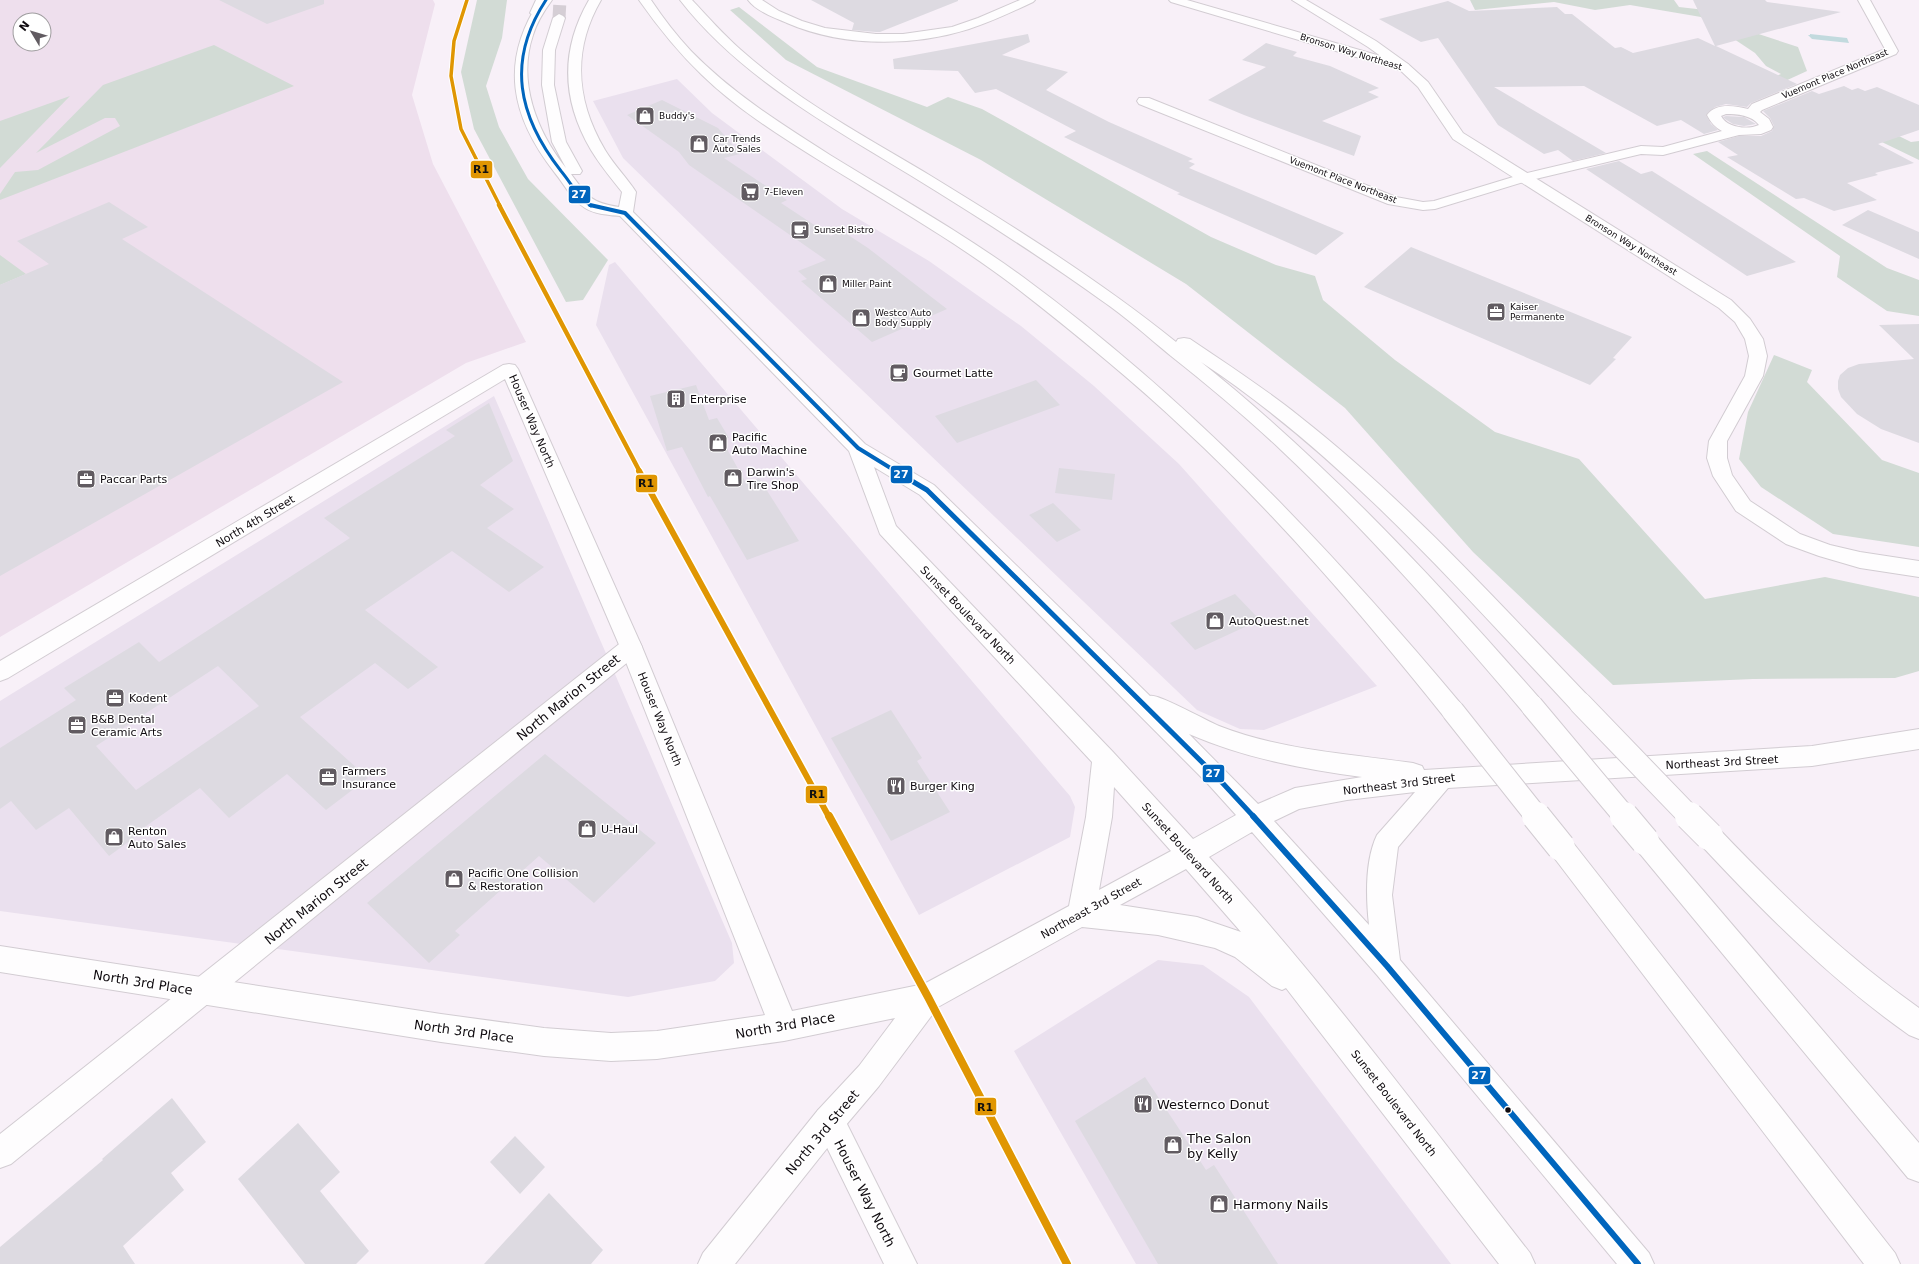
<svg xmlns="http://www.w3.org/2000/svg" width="1919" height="1264" font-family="'DejaVu Sans',sans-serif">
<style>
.commercial{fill:#eae0ee}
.built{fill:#eedfed;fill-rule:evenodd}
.green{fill:#d2dbd5}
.water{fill:#c2dade}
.building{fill:#dddae1;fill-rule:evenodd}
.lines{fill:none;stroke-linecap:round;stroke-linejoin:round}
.secondary-tunnel{stroke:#d5ced5;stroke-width:13;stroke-dasharray:13 6;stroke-linecap:butt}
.street-casing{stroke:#d2ccd2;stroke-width:2}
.secondary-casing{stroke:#d2ccd2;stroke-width:2}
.highway-casing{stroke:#d2ccd2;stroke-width:2}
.street{fill:#fefdfe;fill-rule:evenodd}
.secondary{fill:#fefdfe;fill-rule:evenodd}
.highway{fill:#fefdfe;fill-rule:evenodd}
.highway-bridge-far1-casing{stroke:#d2ccd2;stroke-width:24;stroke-linecap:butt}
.highway-bridge-casing{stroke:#d2ccd2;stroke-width:30;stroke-linecap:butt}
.highway-bridge-far1{stroke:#fefdfe;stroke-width:22}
.highway-bridge{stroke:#fefdfe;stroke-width:28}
.bus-1-far3-casing{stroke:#fff;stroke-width:5}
.bus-1-far2-casing{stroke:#fff;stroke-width:6}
.bus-1-far1-casing{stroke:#fff;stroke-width:8}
.bus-1-casing{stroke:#fff;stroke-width:10}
.bus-1-far3{stroke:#0065bd;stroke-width:3}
.bus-1-far2{stroke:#0065bd;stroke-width:4}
.bus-1-far1{stroke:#0065bd;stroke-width:5}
.bus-1{stroke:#0065bd;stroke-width:6}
.rail-1-far3-casing{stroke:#fff;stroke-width:5.5}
.rail-1-far2-casing{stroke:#fff;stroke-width:7}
.rail-1-far1-casing{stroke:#fff;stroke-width:9}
.rail-1-casing{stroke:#fff;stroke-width:11}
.rail-1-far3{stroke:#e09602;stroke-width:3.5}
.rail-1-far2{stroke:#e09602;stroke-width:4.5}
.rail-1-far1{stroke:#e09602;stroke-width:6}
.rail-1{stroke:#e09602;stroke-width:8}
.bus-dot{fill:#100b10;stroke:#fff;stroke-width:1.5}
.labels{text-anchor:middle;stroke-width:3;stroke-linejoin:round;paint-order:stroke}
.far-street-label{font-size:9px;fill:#100b10;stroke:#fff}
.far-poi-label{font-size:9px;fill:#100b10;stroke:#fff;text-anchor:start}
.poi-label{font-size:11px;fill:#100b10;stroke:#fff;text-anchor:start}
.street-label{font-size:11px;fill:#100b10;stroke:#fff}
.near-street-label{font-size:13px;fill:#100b10;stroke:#fff}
.near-poi-label{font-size:13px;fill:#100b10;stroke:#fff;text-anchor:start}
.line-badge{stroke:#fff;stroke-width:1.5}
.badge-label{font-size:11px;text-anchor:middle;font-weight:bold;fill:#fff}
.pale-badge-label{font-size:11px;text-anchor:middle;font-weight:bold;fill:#111}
</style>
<rect width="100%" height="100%" fill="#f8f0f8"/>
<path class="commercial" d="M677 79 712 113 842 209 929 261 1021 326 1094 386 1179 464 1377 686 1264 730 1240 729 1197 710 816 346 623 158 593 101Z
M615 262 1070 796 1075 807 1070 837 919 915 596 325 609 265Z
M494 396 732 943 734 963 715 981 628 997 0 911V701Z
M1158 960 1203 965 1249 997 1451 1264H1136L1014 1051Z"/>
<path class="built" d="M0 0H433L435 4 412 95 433 164 526 342 466 363 0 637ZM20 20H44V44H20Z"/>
<path class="green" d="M477 0H507L502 38 486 86 499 127 528 179 608 260 583 300 566 302 474 129 461 72Z
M1470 0H1674L1679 7 1723 12 1734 26 1798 47 1807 71 1783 82 1772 78 1781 74 1766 66 1755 53 1701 17 1630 5 1595 10 1554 2 1475 10Z
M739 7 817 67 927 107 948 97 982 109 1211 237 1276 265 1315 276 1323 300 1395 360 1495 432 1579 459 1705 599 1825 577 1919 597V671L1895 678 1753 679 1613 685 1473 552 1345 408 1186 284 981 160 786 60 730 10Z
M214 45 294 86 0 200V194L15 172 38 170 120 126 115 118H105L36 153 103 85Z
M70 96 0 168V121Z
M1818 96 1911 142 1919 141V160L1795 100Z
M1707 151 1887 268 1919 280V316L1887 311 1837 277 1840 256 1693 154Z
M0 255 26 274 0 285Z
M1774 355 1812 370 1807 382 1882 460 1919 473V547L1833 534 1761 487 1739 459 1748 412Z"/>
<path class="water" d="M1810 34 1847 38 1849 43 1812 39 1808 35H1810Z"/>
<path class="building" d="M219 0H324V4L267 24Z
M811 0H958V1L880 32H876L852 30 854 23Z
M1693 0H1765L1767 2 1841 12 1716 46 1797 84 1751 103 1747 107 1726 104 1715 107 1706 115 1711 124 1718 130 1704 134 1681 120 1657 126 1584 86 1494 87 1606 153 1573 161 1558 150 1544 154 1498 125 1438 38 1421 42 1379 19 1448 1 1469 11 1557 7 1565 14H1572L1615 48 1621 47 1633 53 1698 38 1715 46Z
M1028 34 1030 42 1002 55 1068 72 1046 90 1109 122 1193 159 1188 161 1195 164 1189 168 1344 233 1316 255 1177 194 1180 193 1064 137 1076 131 996 89 975 93 958 71 894 69 893 59Z
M1266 43 1297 52 1293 56 1330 66 1379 88 1368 92 1379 97 1322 121 1361 136 1354 156 1244 115 1208 100 1266 67 1242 60Z
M1844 86 1852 90 1858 88 1865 91 1877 87 1919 105V130L1878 144 1914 163 1875 173 1878 175 1847 183 1877 200 1834 211 1804 198 1796 199 1727 157 1738 155 1718 142 1739 136H1761L1772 131 1774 126 1770 118 1763 111 1812 91 1819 94Z
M662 100 718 128 740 154 724 158 787 200 781 203 831 236 842 231 868 248 947 309 872 342 801 281 807 279 798 271 826 260 689 165 679 152 627 115Z
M1726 116 1744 117 1756 124 1744 126 1733 124 1725 119 1723 117Z
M1619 161 1641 174 1652 171 1796 262 1747 276 1586 169Z
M109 202 148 227 122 239 343 382 0 576V285L49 264 17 241Z
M1868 210 1919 232V259L1842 225Z
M1411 247 1632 337 1613 358 1616 359 1590 385 1364 287Z
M1919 324V443L1881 429 1857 414 1841 397 1838 389V381L1840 375 1848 368 1859 364 1914 359 1879 325Z
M1036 380 1060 405 957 443 935 416Z
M696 385 709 420 717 418 729 438 722 440 746 483 759 478 799 541 747 560 710 496 708 497 682 447 667 451 650 396Z
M489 403 513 461 480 485 514 509 487 528 544 567 509 592 452 551 365 610 438 667 408 689 375 663 300 717 368 778 326 810 287 774 229 818 200 788 132 836 134 838 109 856 69 808 36 830 11 801 0 809V748L76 700 64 688 139 642 159 662 350 538 324 518 455 436 446 430ZM218 666 259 706 136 790 96 746Z
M1059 468 1115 474 1112 500 1055 493Z
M1053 503 1081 530 1057 542 1029 515Z
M1235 594 1260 620 1195 650 1170 623Z
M891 710 922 758 917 761 950 812 891 841 831 738Z
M545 754 656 843 594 903 539 856 455 931 460 935 429 963 367 903Z
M1145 1077 1206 1170 1214 1165 1278 1264H1158L1075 1121Z
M172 1098 206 1142 171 1173 184 1190 123 1246 135 1264H0V1247L103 1160 102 1159Z
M298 1123 340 1172 320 1191 369 1251 356 1264H305L238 1179Z
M515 1136 545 1167 520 1194 490 1162Z
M549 1193 603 1250 591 1264H484Z"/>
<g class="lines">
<path class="secondary-tunnel" d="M559 18 560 0"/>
<g class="street-casing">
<path id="street" d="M748 0H762L779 11 802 21 825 28 876 34H903L952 27 978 18 1020 0H1035L1033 2C1012 12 991 22 969 29 912 47 842 47 787 23 775 18 756 11 748 0Z
M1169 0H1187L1408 64 1410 67 1408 70H1400L1171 2Z
M1858 0H1870L1898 51 1896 54 1762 110 1760 112 1769 119 1773 127 1771 130 1761 134 1739 135 1663 155 1641 154 1527 181 1435 209 1423 210 1388 204 1139 104 1137 101 1139 98H1149L1396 197 1423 202 1434 201 1523 174 1641 146 1663 147 1722 131C1715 127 1711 123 1707 115 1716 102 1736 106 1748 109L1752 104 1885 49ZM1726 114C1737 114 1752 115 1759 125 1748 130 1727 128 1721 116Z
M631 638 639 641 642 647 639 653 11 1164 0 1168V1134L623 641Z
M829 1106 840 1110 917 1264H884L814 1121 818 1110Z"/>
</g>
<g class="secondary-casing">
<path id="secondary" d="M540 0H552C544 11 537 22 533 35 517 82 537 132 566 168L552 142 542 85 543 50 553 18 559 14 563 16 565 18 555 50 554 85 566 142 582 171 580 174H571C587 196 591 203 619 207L622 192C611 178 600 165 591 150 562 101 560 50 589 0H601C572 50 576 101 605 150 614 165 627 178 636 192L633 212 865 444 934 485 1150 696C1157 693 1207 721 1219 726 1280 750 1348 754 1413 763L1422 766 1424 770 1812 746 1919 729V749L1812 766 1448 788 1398 847 1392 895 1400 960 1649 1253 1654 1264H1617L1377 975 1252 832 1209 857C1324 982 1425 1119 1530 1253L1535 1264H1499L1286 988 1282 990 1272 986 1235 957 1215 948 1158 935 1082 927 938 1007 879 1086 840 1132 735 1264H698L703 1253 818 1110 859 1066 895 1018 784 1041 657 1059 611 1061 544 1056 441 1042 0 972V946L441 1014 544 1028 611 1033 657 1031 765 1015 620 647 505 379 8 678 0 681V661L503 365 509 364 515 365 518 369 642 647 792 1011 924 984 1069 906 1086 817 1092 762 880 534 849 451 620 216C609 215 594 214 585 208 572 200 564 184 555 173 511 117 499 62 540 0ZM874 467 920 495 1208 784 1236 815 1193 839 1113 752 896 526ZM1189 734C1245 758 1302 769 1362 777L1295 788 1258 804ZM1114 787 1171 851 1099 890 1112 817ZM1415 792 1377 835C1365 860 1366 898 1369 925L1274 821 1299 809 1347 800ZM1186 869 1241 932 1197 917 1120 905Z
M1292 0H1306L1376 41 1408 64 1428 82 1463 133 1731 300 1750 319 1763 339 1767 356 1763 376 1727 441V458L1732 475 1750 501 1800 534 1830 545 1860 552 1919 561V577L1860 568 1819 556 1786 544 1736 511 1713 476 1707 458 1709 441 1745 376 1749 356 1745 339 1735 322 1719 308 1453 139 1418 87 1400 70 1368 47Z"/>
</g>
<g class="highway-casing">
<path id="highway" d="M536 0H548L540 15 536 17 530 13Z
M639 0H651C663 18 676 35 691 51 732 93 781 124 830 155 895 195 961 232 1023 277 1191 401 1328 545 1461 704L1465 711 1461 718 1453 721 1445 718C1364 617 1280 518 1185 430 1131 379 1073 332 1014 286 952 239 883 200 817 159 777 134 736 108 702 75 678 52 658 27 639 0Z
M680 0H692C708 17 723 34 741 50 798 101 866 137 931 176 1016 228 1099 280 1176 342L1178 339 1184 338 1190 339C1227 364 1264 388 1299 416 1405 499 1496 600 1588 696L1592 703 1588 710 1580 712 1572 710C1456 586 1343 456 1201 362 1326 462 1435 579 1540 699L1544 706 1540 713 1532 716 1524 713C1447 622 1368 532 1281 450 1246 417 1209 386 1171 356 1148 337 1126 317 1101 300 1040 256 975 215 910 175 828 125 740 77 680 0Z
M1709 825 1718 828C1780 893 1845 956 1919 1008V1039L1909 1035C1831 980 1765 914 1700 844L1696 836 1700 828Z
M1645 830 1654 833 1919 1143V1182L1908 1178 1636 849 1632 841 1636 833Z
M1561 835 1570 839 1895 1253 1900 1264H1864L1552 855 1548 847 1552 839Z"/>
</g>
<use href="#street" class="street"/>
<use href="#secondary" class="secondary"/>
<use href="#highway" class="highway"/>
<g class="highway-bridge-far1-casing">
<path id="highway-bridge-far1" d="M1580 703 1690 817
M1532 706 1625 817
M1453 711 1537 817"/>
</g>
<g class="highway-bridge-casing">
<path id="highway-bridge" d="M1536 816 1561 847
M1624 816 1645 841
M1689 816 1709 836"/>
</g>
<use href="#highway-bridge-far1" class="highway-bridge-far1"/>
<use href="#highway-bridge" class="highway-bridge"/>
<g class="bus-1-far3-casing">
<path id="bus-1-far3" d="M546 0C506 61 518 116 561 171 571 183 578 197 591 206"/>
</g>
<g class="bus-1-far2-casing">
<path id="bus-1-far2" d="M590 205 625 213 858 448 897 472"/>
</g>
<g class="bus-1-far1-casing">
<path id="bus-1-far1" d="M895 471 927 490 1217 777 1254 817"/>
</g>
<g class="bus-1-casing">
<path id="bus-1" d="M1253 816 1387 966 1638 1264"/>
</g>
<use href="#bus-1-far3" class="bus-1-far3"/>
<use href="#bus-1-far2" class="bus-1-far2"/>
<use href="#bus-1-far1" class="bus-1-far1"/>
<use href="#bus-1" class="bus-1"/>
<g class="rail-1-far3-casing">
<path id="rail-1-far3" d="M467 0 454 41 451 76 461 129 500 206"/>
</g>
<g class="rail-1-far2-casing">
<path id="rail-1-far2" d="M499 205 640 472"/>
</g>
<g class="rail-1-far1-casing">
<path id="rail-1-far1" d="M639 471 829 817"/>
</g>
<g class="rail-1-casing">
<path id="rail-1" d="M829 816 928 997 1067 1264"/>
</g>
<use href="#rail-1-far3" class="rail-1-far3"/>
<use href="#rail-1-far2" class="rail-1-far2"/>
<use href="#rail-1-far1" class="rail-1-far1"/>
<use href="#rail-1" class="rail-1"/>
</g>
<defs>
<g id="shop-square" transform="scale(1)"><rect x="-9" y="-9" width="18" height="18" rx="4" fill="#615b61" stroke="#fff"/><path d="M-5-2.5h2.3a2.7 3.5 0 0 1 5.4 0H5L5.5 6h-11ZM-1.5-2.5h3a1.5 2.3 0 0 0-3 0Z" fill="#fff"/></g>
<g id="supermarket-square" transform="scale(1)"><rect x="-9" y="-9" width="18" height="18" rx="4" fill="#615b61" stroke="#fff"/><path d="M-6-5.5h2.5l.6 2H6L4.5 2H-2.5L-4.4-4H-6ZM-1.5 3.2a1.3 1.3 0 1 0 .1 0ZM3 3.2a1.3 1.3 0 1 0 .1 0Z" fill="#fff"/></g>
<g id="cafe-square" transform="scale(1)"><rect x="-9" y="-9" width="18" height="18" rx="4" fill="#615b61" stroke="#fff"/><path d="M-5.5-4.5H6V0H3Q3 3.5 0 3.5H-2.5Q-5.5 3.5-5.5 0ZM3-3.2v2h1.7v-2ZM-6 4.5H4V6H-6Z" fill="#fff"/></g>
<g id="office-square" transform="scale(1)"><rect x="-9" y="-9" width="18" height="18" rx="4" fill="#615b61" stroke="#fff"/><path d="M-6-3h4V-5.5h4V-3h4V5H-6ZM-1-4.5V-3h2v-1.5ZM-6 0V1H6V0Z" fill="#fff"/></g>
<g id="building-square" transform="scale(1)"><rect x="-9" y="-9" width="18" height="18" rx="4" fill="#615b61" stroke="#fff"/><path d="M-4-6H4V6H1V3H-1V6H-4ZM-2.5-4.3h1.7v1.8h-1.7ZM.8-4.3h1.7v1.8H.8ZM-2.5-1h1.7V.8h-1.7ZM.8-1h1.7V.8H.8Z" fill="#fff"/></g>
<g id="restaurant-square" transform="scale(1)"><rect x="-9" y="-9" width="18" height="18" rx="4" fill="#615b61" stroke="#fff"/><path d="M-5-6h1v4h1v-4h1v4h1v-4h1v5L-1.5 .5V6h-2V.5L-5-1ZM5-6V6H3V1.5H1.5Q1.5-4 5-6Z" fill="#fff"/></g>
</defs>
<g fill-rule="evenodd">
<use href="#shop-square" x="645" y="116"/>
<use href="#shop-square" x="699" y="144"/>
<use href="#supermarket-square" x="750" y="192"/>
<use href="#cafe-square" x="800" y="230"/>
<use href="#shop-square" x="828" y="284"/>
<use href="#office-square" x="1496" y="312"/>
<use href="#shop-square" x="861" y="318"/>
<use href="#cafe-square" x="899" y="373"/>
<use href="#building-square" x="676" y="399"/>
<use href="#shop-square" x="718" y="443"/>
<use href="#shop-square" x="733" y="478"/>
<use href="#office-square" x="86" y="479"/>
<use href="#shop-square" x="1215" y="621"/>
<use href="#office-square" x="115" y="698"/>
<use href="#office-square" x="77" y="725"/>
<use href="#office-square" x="328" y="777"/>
<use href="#restaurant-square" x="896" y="786"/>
<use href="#shop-square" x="587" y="829"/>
<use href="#shop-square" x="114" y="837"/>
<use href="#shop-square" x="454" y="879"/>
<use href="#restaurant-square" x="1143" y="1104"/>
<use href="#shop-square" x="1173" y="1145"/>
<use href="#shop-square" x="1219" y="1204"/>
</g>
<circle class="bus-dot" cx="1508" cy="1110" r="3.5"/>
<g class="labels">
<g class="far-street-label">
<text transform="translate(1351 52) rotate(17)" y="3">Bronson Way Northeast</text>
<text transform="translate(1835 74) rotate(-23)" y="3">Vuemont Place Northeast</text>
<text transform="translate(1343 180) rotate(21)" y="3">Vuemont Place Northeast</text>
<text transform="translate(1631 245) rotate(32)" y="3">Bronson Way Northeast</text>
</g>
<g class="far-poi-label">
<text x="659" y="119">Buddy's</text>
<text x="713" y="142">Car Trends<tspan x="713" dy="10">Auto Sales</tspan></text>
<text x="764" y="195">7-Eleven</text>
<text x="814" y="233">Sunset Bistro</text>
<text x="842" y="287">Miller Paint</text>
<text x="1510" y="310">Kaiser<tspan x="1510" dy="10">Permanente</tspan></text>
<text x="875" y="316">Westco Auto<tspan x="875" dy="10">Body Supply</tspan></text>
</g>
<g class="poi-label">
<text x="913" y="377">Gourmet Latte</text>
<text x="690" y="403">Enterprise</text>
<text x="732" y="441">Pacific<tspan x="732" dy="13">Auto Machine</tspan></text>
<text x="747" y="476">Darwin's<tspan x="747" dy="13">Tire Shop</tspan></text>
<text x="100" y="483">Paccar Parts</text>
<text x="1229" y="625">AutoQuest.net</text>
<text x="129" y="702">Kodent</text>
<text x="91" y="723">B&amp;B Dental<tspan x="91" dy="13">Ceramic Arts</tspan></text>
<text x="342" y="775">Farmers<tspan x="342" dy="13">Insurance</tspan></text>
<text x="910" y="790">Burger King</text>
<text x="601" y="833">U-Haul</text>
<text x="128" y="835">Renton<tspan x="128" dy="13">Auto Sales</tspan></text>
<text x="468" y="877">Pacific One Collision<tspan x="468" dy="13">&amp; Restoration</tspan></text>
</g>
<g class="street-label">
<text transform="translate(532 421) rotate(67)" y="4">Houser Way North</text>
<text transform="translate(255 521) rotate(-31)" y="4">North 4th Street</text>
<text transform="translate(968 615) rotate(46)" y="4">Sunset Boulevard North</text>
<text transform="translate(660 719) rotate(68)" y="4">Houser Way North</text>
<text transform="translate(1722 762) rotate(-3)" y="4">Northeast 3rd Street</text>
<text transform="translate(1399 784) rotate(-7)" y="4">Northeast 3rd Street</text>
<text transform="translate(1188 853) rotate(48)" y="4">Sunset Boulevard North</text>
<text transform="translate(1091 908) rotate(-29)" y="4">Northeast 3rd Street</text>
<text transform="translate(1394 1103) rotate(52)" y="4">Sunset Boulevard North</text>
</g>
<g class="near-street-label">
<text transform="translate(568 697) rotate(-39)" y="5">North Marion Street</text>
<text transform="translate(316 901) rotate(-39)" y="5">North Marion Street</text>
<text transform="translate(143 982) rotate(9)" y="5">North 3rd Place</text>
<text transform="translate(785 1025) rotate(-10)" y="5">North 3rd Place</text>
<text transform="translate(464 1031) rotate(8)" y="5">North 3rd Place</text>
<text transform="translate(822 1132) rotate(-50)" y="5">North 3rd Street</text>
<text transform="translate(865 1193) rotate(63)" y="5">Houser Way North</text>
</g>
<g class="near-poi-label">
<text x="1157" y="1109">Westernco Donut</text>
<text x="1187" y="1143">The Salon<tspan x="1187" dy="15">by Kelly</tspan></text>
<text x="1233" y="1209">Harmony Nails</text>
</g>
</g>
<g class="line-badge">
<rect x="470" y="160" width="23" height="19" rx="4" fill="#e09602"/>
<rect x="568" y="185" width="23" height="19" rx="4" fill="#0065bd"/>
<rect x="890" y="465" width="23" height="19" rx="4" fill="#0065bd"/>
<rect x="635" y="474" width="23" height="19" rx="4" fill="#e09602"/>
<rect x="1202" y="764" width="23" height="19" rx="4" fill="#0065bd"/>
<rect x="805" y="785" width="23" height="19" rx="4" fill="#e09602"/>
<rect x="1468" y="1066" width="23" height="19" rx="4" fill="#0065bd"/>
<rect x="974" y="1097" width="23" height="19" rx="4" fill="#e09602"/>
</g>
<g class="badge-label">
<text x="579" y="198">27</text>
<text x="901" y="478">27</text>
<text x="1213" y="777">27</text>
<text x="1479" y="1079">27</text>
</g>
<g class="pale-badge-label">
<text x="481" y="173">R1</text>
<text x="646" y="487">R1</text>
<text x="817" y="798">R1</text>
<text x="985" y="1111">R1</text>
</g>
<g transform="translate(32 32) rotate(308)"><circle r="19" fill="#ffffff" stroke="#9f9d9f"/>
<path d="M0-3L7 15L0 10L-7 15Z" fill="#615b61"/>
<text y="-6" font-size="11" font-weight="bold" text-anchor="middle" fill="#100b10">N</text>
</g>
</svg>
